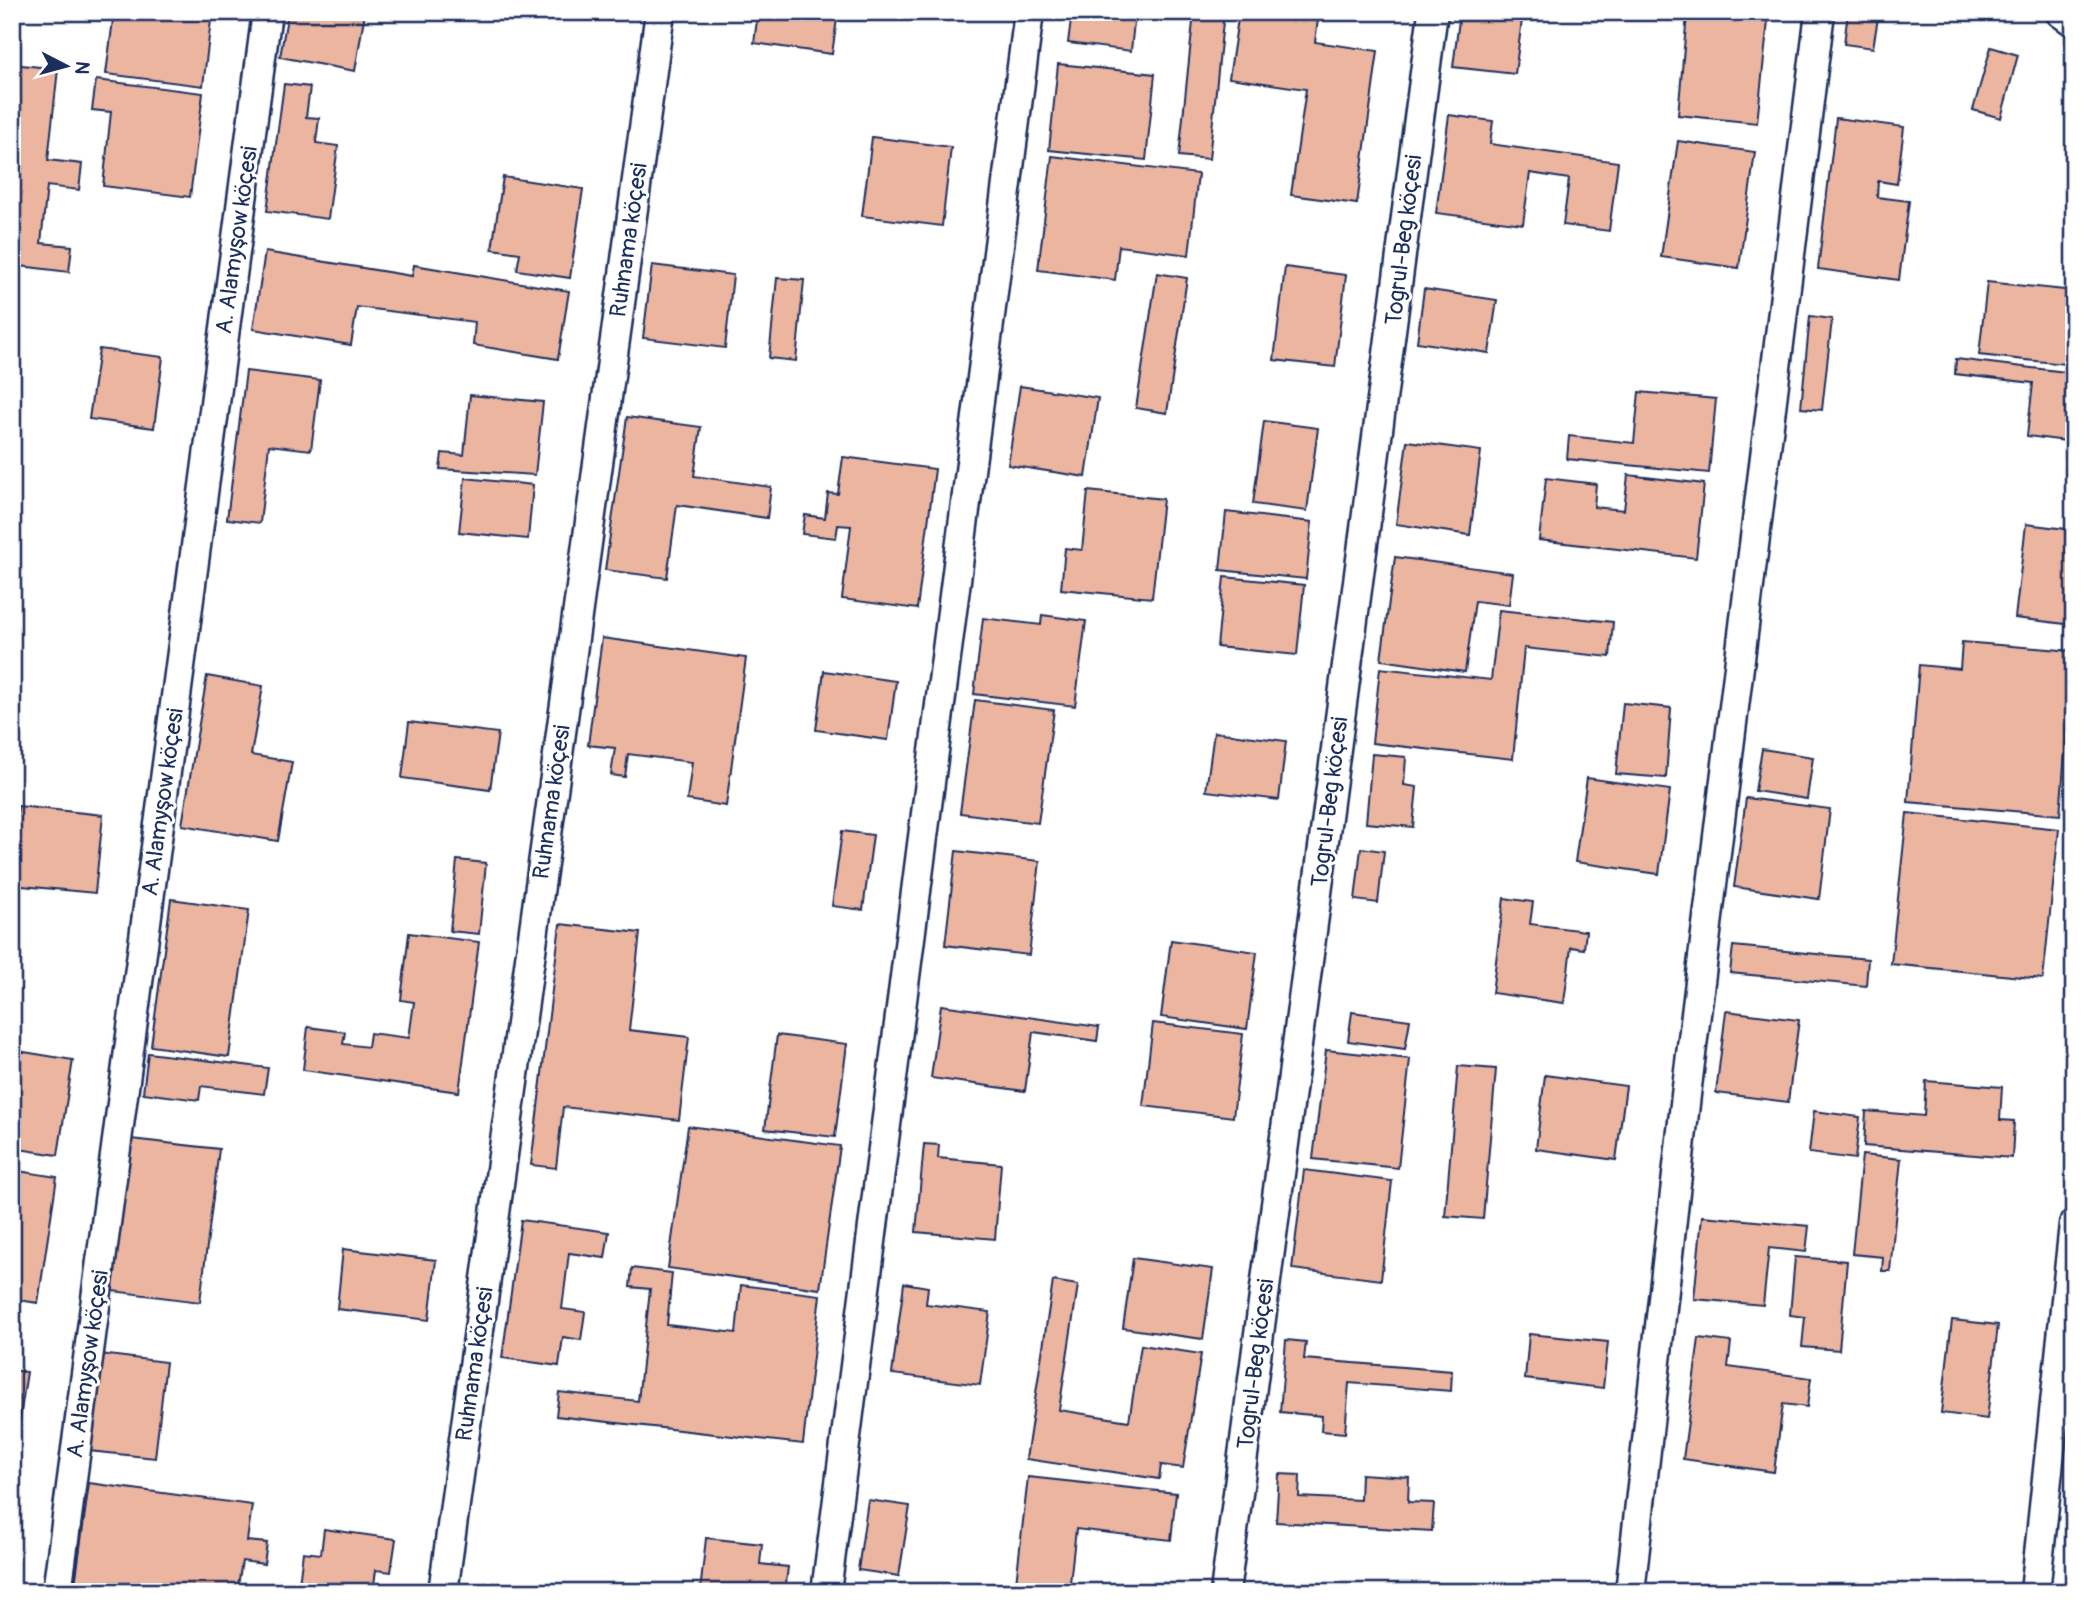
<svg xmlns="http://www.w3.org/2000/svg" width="2086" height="1604" font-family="Pangolin,sans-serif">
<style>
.building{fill:#ecb5a0;stroke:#1b2f5e;stroke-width:2}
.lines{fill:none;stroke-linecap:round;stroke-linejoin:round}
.minor-casing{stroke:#1b2f5e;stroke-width:33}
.minor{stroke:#fff;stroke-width:28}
.labels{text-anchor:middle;stroke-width:6;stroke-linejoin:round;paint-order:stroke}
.street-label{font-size:23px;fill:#1b2f5e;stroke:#fff}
</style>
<rect width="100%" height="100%" fill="#fff"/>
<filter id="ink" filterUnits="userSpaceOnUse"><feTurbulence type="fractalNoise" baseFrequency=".0143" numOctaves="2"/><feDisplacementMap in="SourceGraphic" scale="14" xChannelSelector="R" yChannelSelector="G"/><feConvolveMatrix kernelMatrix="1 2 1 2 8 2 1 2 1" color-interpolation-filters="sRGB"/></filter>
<g filter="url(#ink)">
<path class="building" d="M114 12H212L203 86 106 74Z
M288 12H365L355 71 280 57Z
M758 12H838L832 54 754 43Z
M1072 12H1135L1131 51 1068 43Z
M1194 12H1224L1209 159 1179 156Z
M1239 12H1319L1315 42 1378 51 1357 204 1291 195 1306 89 1229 78Z
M1460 12H1523L1515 74 1453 67Z
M1848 12H1879L1873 48 1844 44Z
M1687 14 1768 21 1757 123 1678 115Z
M1991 47 2018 55 2001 118 1973 110Z
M12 64 58 69 48 160 82 164 79 190 47 186 41 243 72 246 69 272 12 265Z
M1058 64 1155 74 1146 160 1049 150Z
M96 80 203 93 190 197 103 186 111 112 92 110Z
M284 84 310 87 306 117 319 118 316 143 338 146 328 219 267 211Z
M1449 115 1493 121 1490 144 1618 162 1609 231 1563 225 1569 179 1530 173 1523 224 1436 213Z
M1836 118 1904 127 1897 184 1878 181 1877 197 1909 201 1899 280 1818 269Z
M872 137 951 147 942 226 862 216Z
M1678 141 1755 152 1739 268 1661 257Z
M1052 156 1198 174 1189 255 1119 246 1115 280 1038 270Z
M503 177 583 189 570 278 517 270 520 253 492 249Z
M265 252 412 276 414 265 569 291 558 359 473 345 475 322 357 307 351 345 253 329Z
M652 265 733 275 725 348 643 338Z
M1285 267 1346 275 1335 367 1274 360Z
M1157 273 1187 278 1167 413 1136 408Z
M777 278 804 280 796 361 769 358Z
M1987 282 2074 291V365L1979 355Z
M1424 289 1497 300 1489 353 1417 342Z
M1810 316 1832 319 1822 410 1801 408Z
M99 349 163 357 154 428 89 419Z
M1956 359 2074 373V442L2027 436 2033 383 1955 374Z
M246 371 320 380 311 450 269 445 260 523 227 519Z
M1020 386 1098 398 1086 477 1008 465Z
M1639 392 1716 399 1709 473 1567 459 1569 436 1634 443Z
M470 395 543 402 535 475 440 469 442 453 464 455Z
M627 417 701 427 694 476 771 487 767 518 677 505 667 578 605 570Z
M1264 421 1318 428 1307 511 1253 504Z
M1407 441 1481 451 1470 535 1396 524Z
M843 457 935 469 917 609 842 599 851 526 838 525 836 538 802 534 805 515 825 518 828 493 838 494Z
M1628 475 1704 484 1696 558 1539 540 1546 478 1596 484 1594 507 1624 510Z
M465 478 533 485 528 539 459 532Z
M1088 491 1163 499 1152 598 1061 589 1065 548 1082 550Z
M1226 512 1312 522 1306 579 1220 570Z
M2026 524 2074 530V625L2015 618Z
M1395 557 1513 573 1509 605 1475 601 1465 672 1381 660Z
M1224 577 1304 585 1297 655 1217 647Z
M1499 610 1613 622 1610 657 1524 648 1513 759 1372 743 1380 668 1491 680Z
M1042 615 1086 621 1075 706 974 694 983 618 1041 625Z
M602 638 746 658 726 806 687 800 692 762 628 754 625 777 611 775 615 748 588 745Z
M1962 642 2073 651 2060 815 1908 802 1919 665 1960 669Z
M824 671 896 681 888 740 816 730Z
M207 676 263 686 251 755 292 762 278 841 182 825Z
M975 700 1054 710 1038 823 960 813Z
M1623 703 1671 708 1666 778 1616 774Z
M409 722 498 733 490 790 402 778Z
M1214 732 1286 741 1279 800 1206 791Z
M1762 749 1813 757 1807 799 1755 791Z
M1372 754 1406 757 1404 785 1417 787 1413 827 1366 823Z
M1587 778 1670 790 1659 874 1575 862Z
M1746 798 1830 809 1819 899 1734 887Z
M18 806 103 815 95 893 12 885V826H16Z
M1907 813 2059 829 2043 979 1891 964Z
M842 831 873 835 863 910 832 906Z
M1361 848 1384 851 1378 903 1355 900Z
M956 851 1040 861 1029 955 945 945Z
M457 860 486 863 479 934 450 931Z
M1504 898 1533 902 1530 924 1586 931 1584 949 1571 947 1564 1003 1492 993Z
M171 899 249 910 229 1057 151 1046Z
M560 924 640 933 629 1030 689 1037 679 1120 563 1107 556 1168 531 1165Z
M409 933 479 942 459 1092 303 1070 308 1027 345 1032 343 1044 368 1047 370 1033 409 1038 414 1002 401 1000Z
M1171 940 1257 952 1247 1029 1161 1017Z
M1733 946 1868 959 1866 986 1730 973Z
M941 1005 1099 1027 1097 1041 1033 1032 1025 1091 931 1078Z
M1726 1011 1799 1020 1788 1102 1716 1093Z
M1352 1012 1410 1020 1405 1049 1348 1041Z
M1153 1023 1243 1034 1233 1117 1143 1106Z
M777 1035 847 1044 835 1137 765 1129Z
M12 1050 73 1060 58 1155 12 1148Z
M1326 1050 1410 1059 1398 1168 1313 1159Z
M148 1053 268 1068 264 1094 201 1086 199 1100 143 1093Z
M1458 1066 1496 1069 1483 1219 1445 1216Z
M1545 1075 1626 1086 1616 1160 1536 1149Z
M1926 1081 2002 1087 2000 1120 2014 1121 2012 1158 1864 1146 1866 1111 1924 1116Z
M1814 1111 1860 1117 1855 1159 1809 1153Z
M688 1126 840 1146 820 1289 668 1268Z
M131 1139 219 1149 200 1302 112 1291Z
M924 1144 939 1145 938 1158 1001 1164 995 1239 916 1232Z
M1862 1155 1901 1159 1890 1271H1882L1883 1257 1852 1254Z
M12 1170 57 1177 38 1303 12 1299Z
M1304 1170 1392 1181 1381 1280 1292 1269Z
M1702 1216 1809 1226 1806 1252 1769 1248 1763 1305 1694 1299Z
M521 1220 609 1232 605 1258 569 1253 562 1309 585 1312 581 1340 563 1337 559 1366 502 1358Z
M343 1249 436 1260 429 1320 337 1309Z
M1795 1257 1847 1261 1839 1350 1802 1347 1805 1317 1790 1315Z
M1133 1258 1213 1269 1203 1339 1123 1328Z
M632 1268 672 1273 667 1325 736 1333 741 1285 820 1295 803 1444 556 1416 559 1392 638 1401 650 1289 630 1287Z
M1053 1281 1078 1285 1059 1410 1129 1421 1141 1345 1201 1354 1183 1468 1161 1465 1159 1479 1026 1459Z
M904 1283 928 1287 926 1304 990 1312 980 1385 892 1374Z
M1952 1320 1998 1325 1987 1419 1941 1413Z
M1529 1334 1608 1342 1603 1388 1525 1379Z
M1699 1338 1731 1342 1728 1367 1811 1378 1807 1407 1783 1404 1774 1472 1683 1459Z
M1286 1340 1306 1342 1304 1359 1452 1371 1451 1391 1349 1383 1345 1433 1321 1431 1322 1416 1280 1412Z
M100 1354 166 1362 155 1458 89 1451Z
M12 1370 27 1372 15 1450H12Z
M1279 1474 1300 1475 1299 1497 1360 1500 1361 1474 1409 1477 1408 1502 1434 1503 1432 1531 1276 1522Z
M1028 1477 1176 1493 1171 1540 1076 1529 1069 1592H1015Z
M89 1483 252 1505 247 1541 267 1543 264 1564 242 1561 237 1592H74Z
M868 1500 910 1506 899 1576 858 1570Z
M12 1517 18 1518 12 1549Z
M324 1529 396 1539 391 1572 376 1570 373 1592H298L303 1552 321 1554Z
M706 1538 762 1544 760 1564 788 1567 785 1592H700Z"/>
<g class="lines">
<g class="minor-casing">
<path id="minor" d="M2060 12 2074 22
M57 1592 267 12
M443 1592 660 12
M826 1592 1029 12
M1225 1592 1433 12
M1630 1592 1686 1095 1820 12
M2035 1592 2074 1224"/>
</g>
<use href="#minor" class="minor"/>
</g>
</g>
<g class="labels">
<g class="street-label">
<text transform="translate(236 240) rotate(-82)" y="8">A. Alamyşow köçesi</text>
<text transform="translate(628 240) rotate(-82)" y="8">Ruhnama köçesi</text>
<text transform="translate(1403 240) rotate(-83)" y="8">Togrul-Beg köçesi</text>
<text transform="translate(162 802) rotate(-82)" y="8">A. Alamyşow köçesi</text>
<text transform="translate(551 802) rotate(-82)" y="8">Ruhnama köçesi</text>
<text transform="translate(1329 802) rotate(-83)" y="8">Togrul-Beg köçesi</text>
<text transform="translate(87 1364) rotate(-82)" y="8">A. Alamyşow köçesi</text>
<text transform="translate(474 1364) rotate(-82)" y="8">Ruhnama köçesi</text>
<text transform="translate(1255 1364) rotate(-83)" y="8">Togrul-Beg köçesi</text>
</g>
</g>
<rect width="2086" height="1604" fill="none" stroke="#fff" stroke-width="42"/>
<rect x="21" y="21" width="2044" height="1562" fill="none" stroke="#1b2f5e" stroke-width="2.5" filter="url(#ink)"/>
<g transform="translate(66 66) rotate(96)" stroke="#ffffff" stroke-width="5" paint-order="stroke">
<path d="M0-5L12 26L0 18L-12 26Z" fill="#1b2f5e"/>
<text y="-10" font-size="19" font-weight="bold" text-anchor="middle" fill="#1b2f5e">N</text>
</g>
</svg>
